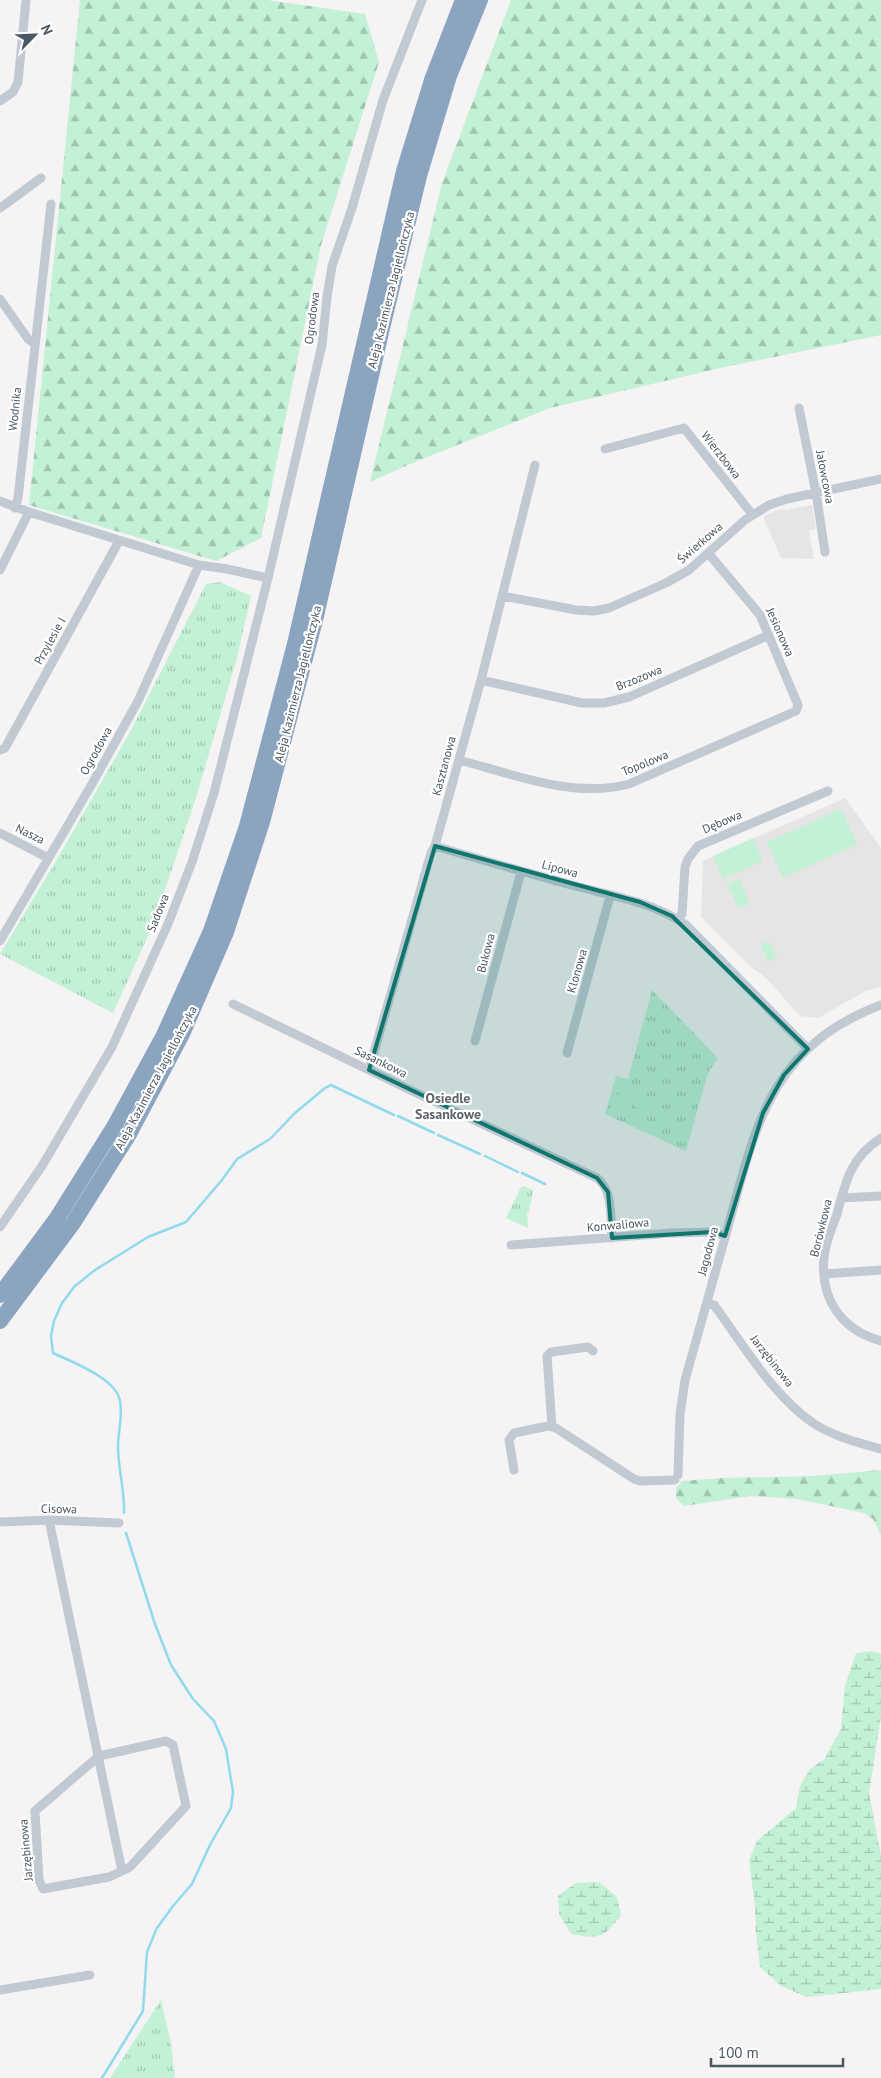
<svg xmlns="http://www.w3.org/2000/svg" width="881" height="2078" font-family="'PT Sans',sans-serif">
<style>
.education{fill:#e6e4e5}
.grass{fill:url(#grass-tufts)}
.forest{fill:url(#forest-firs)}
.wetland{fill:url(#wetland-marsh)}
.pitch{fill:#c3f1d5}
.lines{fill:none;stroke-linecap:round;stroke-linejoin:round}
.stream{stroke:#90daee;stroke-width:2.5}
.street{stroke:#c1cad2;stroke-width:9}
.highway{stroke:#8ba5c1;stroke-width:16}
.marked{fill:#0f766e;fill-opacity:0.2;stroke:#0f766e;stroke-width:4;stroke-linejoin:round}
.labels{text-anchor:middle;stroke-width:4.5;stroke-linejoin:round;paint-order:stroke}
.street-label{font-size:12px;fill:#4a5661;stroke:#fff}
.neighbourhood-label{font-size:14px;font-weight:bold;fill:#5f6368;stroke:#fff}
</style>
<defs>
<pattern id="grass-tufts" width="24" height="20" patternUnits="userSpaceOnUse" patternTransform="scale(1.25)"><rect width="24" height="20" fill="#c3f1d5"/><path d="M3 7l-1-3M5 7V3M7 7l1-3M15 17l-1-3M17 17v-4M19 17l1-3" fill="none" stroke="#a0c6b0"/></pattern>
<pattern id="forest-firs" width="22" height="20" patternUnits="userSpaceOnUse" patternTransform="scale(1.25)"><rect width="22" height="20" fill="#c3f1d5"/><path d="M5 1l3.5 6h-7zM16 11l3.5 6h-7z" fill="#a0c6b0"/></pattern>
<pattern id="wetland-marsh" width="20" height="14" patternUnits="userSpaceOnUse" patternTransform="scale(1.25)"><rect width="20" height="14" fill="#c3f1d5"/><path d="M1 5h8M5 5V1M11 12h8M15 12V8" fill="none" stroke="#a0c6b0"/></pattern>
</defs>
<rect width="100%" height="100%" fill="#f5f3f3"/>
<path class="education" d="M812 505 816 529 809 531 814 559 781 558 764 519 765 515 781 509 786 510Z
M845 798 881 848V987L867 990 818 1018 800 1016 766 978 751 967 701 917 703 861Z"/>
<path class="grass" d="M220 582 251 596 237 658 195 801 153 925 113 1013 0 954 56 861 130 732 206 584Z
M652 990 718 1058 708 1073 686 1151 605 1114 616 1076 628 1079Z
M524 1186 533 1190 529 1212 527 1213 528 1228 506 1218 521 1187Z
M161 2000 171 2043 175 2078H110Z"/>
<path class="forest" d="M80 0H267L365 14 379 62 321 245 261 538 216 561 29 505Z
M511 0H881V335L720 368 550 408 410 464 370 482 442 183Z
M881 1470V1535L873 1519 864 1513 797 1499 751 1496 684 1506 676 1498V1488L682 1481 723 1478 813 1476Z"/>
<path class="wetland" d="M872 1651 881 1654V1717L869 1793 881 1855V1989L807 1997 781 1986 760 1967 756 1933 755 1907 749 1860 757 1841 796 1808 800 1786 810 1769 824 1759 841 1729 845 1686 856 1653Z
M599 1882 617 1897 621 1915C603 1939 599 1939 571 1934L559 1914 558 1896 576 1883Z"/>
<path class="pitch" d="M841 809 858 844 783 878 767 842Z
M753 838 763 861 723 879 713 856Z
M739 879 750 903 739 908 727 885Z
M769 941 777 957 768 961 760 945Z
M622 1084 659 1103 652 1115 617 1097Z"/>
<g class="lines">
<path class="stream" d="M398 1116 434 1133
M438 1135 480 1154
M485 1156 518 1172
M522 1173 545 1184
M124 1513C125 1491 118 1469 118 1447 118 1432 123 1416 120 1401 116 1378 72 1362 53 1353L51 1336 54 1321 62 1303 75 1286 95 1270 148 1237 186 1222 222 1180 237 1159 270 1139 295 1113 325 1088 331 1085 394 1115
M126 1533 155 1624 171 1665 193 1699 214 1721 226 1749 233 1792 231 1808 210 1845 192 1884 173 1906 157 1928
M102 2078 143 2011 147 1952 156 1930"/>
<path class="street" d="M0 101 13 92 18 82 26 0
M0 208 41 178
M0 299 28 339 34 343
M799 408 816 493 825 552
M605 449 684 428 752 514
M0 501 29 512 199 565 138 701 92 784 0 941
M15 508 18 498 51 204
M199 565 227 569 268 578
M0 570 29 512
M503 596 576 610 594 611 609 608 666 583 689 570 745 520 769 505 787 499 881 479
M481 680 582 703H604L629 697 769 635
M0 750 5 748 119 541
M459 760C513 774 573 799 629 784L796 711 798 705 760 615 709 554
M0 833 48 858
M435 846C482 860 528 873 575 886 613 896 653 902 686 925L808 1049
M677 919 682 914 685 867 688 859 698 846 828 791
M233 1004 408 1089 597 1178C614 1191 610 1219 612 1238
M475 1041 521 872
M567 1053 610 896
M369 1070 431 853 435 846 481 680 535 465
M881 1138C850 1158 846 1181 837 1214 832 1228 825 1244 824 1258 820 1300 842 1330 881 1341
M841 1198 881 1196
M0 1227 42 1166 112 1047 168 924 192 862 214 793 268 578 322 345 327 297 332 266 352 208 383 100 422 0
M511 1245 671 1233 713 1232 725 1236
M824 1274 881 1270
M707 1303 714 1305C743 1344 774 1398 816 1425 836 1437 859 1443 881 1449
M552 1427 547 1356 551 1352 588 1347 593 1351
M514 1470 509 1440 514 1433 548 1426 556 1428 634 1479 640 1481 675 1480
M678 1475 680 1414 685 1380C699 1329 714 1278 728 1227 756 1125 770 1047 881 1005
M49 1520 122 1871 109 1877 43 1889 39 1880 35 1811 99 1756 166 1741 173 1745 186 1806 130 1867 122 1871
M0 1522 49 1520 119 1523
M0 1990 90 1975"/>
<path class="highway" d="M0 1295 57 1218 114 1127 164 1035 211 931 247 826 295 644 404 171 432 80 463 0
M0 1321 73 1223 129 1134 182 1034 226 932 262 822 315 620 382 328 419 176 449 76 480 0"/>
</g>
<path class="marked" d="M435 846 640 902 672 916 808 1049 784 1075 763 1113 725 1236 713 1232 612 1238 608 1192 597 1178 369 1070Z"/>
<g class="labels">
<g class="street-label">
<text transform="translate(391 290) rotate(-76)" y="4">Aleja Kazimierza Jagiellończyka</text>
<text transform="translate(312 318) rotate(-83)" y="4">Ogrodowa</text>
<text transform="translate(15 409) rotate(-84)" y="4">Wodnika</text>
<text transform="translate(721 455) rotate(52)" y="4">Wierzbowa</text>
<text transform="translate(825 477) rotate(79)" y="4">Jałowcowa</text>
<text transform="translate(700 543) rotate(-41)" y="4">Świerkowa</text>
<text transform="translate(780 632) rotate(66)" y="4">Jesionowa</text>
<text transform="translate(50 641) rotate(-61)" y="4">Przylesie I</text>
<text transform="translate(639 678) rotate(-22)" y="4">Brzozowa</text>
<text transform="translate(298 684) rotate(-76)" y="4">Aleja Kazimierza Jagiellończyka</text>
<text transform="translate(96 751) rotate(-61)" y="4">Ogrodowa</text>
<text transform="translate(645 763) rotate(-22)" y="4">Topolowa</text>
<text transform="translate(444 766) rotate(-75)" y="4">Kasztanowa</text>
<text transform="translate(722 822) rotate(-23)" y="4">Dębowa</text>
<text transform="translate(30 834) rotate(26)" y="4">Nasza</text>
<text transform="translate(560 869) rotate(15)" y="4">Lipowa</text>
<text transform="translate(158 913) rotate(-68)" y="4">Sadowa</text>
<text transform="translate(486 953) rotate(-75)" y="4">Bukowa</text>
<text transform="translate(577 971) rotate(-74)" y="4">Klonowa</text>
<text transform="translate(381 1062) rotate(26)" y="4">Sasankowa</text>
<text transform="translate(156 1078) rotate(-62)" y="4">Aleja Kazimierza Jagiellończyka</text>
<text transform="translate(618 1225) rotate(-5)" y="4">Konwaliowa</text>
<text transform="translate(821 1228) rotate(-76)" y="4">Borówkowa</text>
<text transform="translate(708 1251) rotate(-75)" y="4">Jagodowa</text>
<text transform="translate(772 1361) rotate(52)" y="4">Jarzębinowa</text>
<text transform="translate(59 1509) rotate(1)" y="4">Cisowa</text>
<text transform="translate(26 1850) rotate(-95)" y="4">Jarzębinowa</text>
</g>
<g class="neighbourhood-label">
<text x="448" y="1103">Osiedle<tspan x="448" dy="16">Sasankowe</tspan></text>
</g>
</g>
<g transform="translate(35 35) rotate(66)" stroke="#ffffff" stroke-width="4" paint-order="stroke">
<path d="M0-4L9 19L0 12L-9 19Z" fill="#4a5661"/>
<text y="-8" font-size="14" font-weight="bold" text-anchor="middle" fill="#4a5661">N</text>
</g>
<path d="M711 2058v8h132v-8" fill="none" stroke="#4a5661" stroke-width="2.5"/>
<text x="718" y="2058" font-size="15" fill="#4a5661" stroke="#ffffff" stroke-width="4" paint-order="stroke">100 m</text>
</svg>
